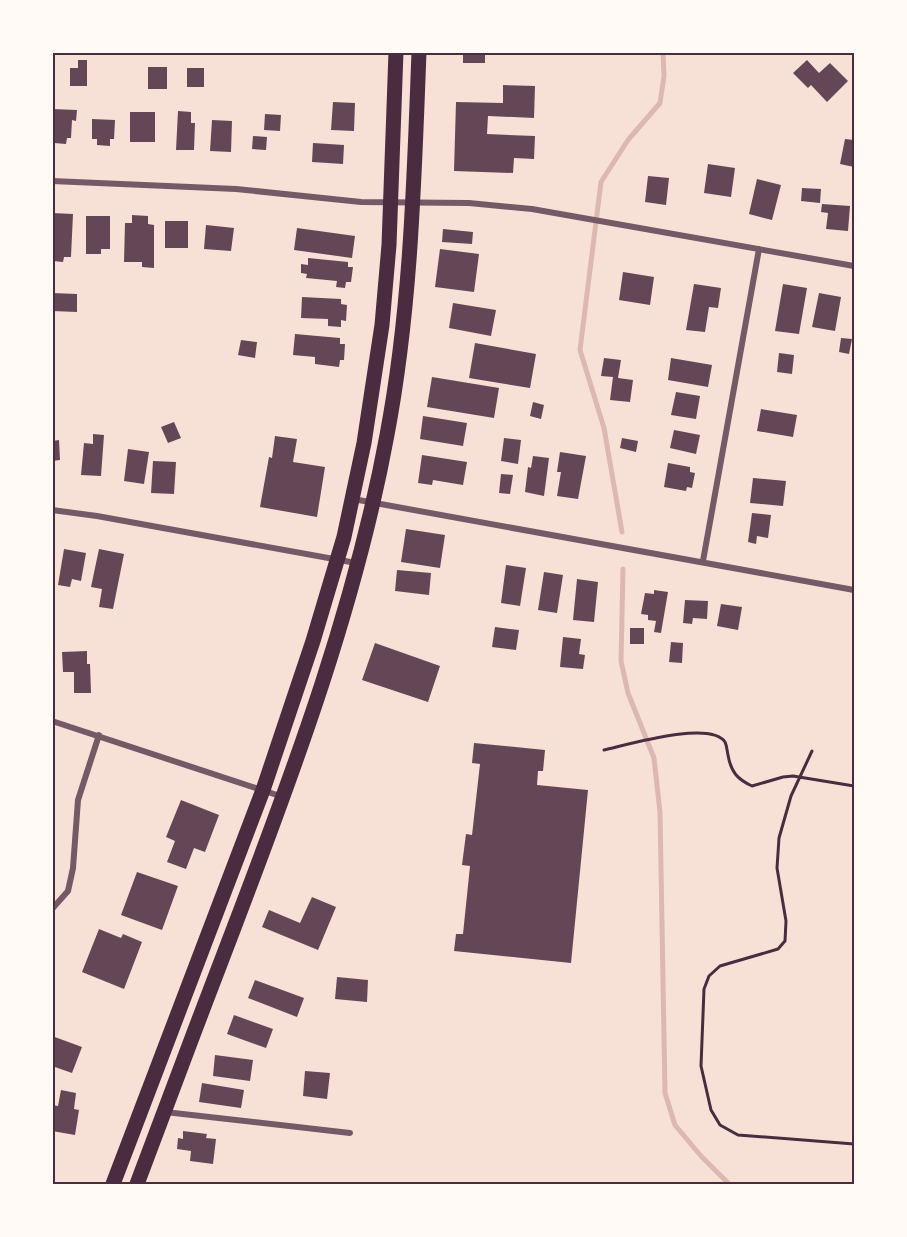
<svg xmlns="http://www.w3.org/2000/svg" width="907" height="1237" font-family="'DM Sans',sans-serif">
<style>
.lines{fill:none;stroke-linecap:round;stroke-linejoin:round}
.stream{stroke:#dcb8b0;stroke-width:5}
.building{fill:#644757}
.path{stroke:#4a2c40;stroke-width:3}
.minor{stroke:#755966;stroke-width:6}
.primary{stroke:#4a2c40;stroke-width:15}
.neatline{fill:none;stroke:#4a2c40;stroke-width:2}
</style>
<rect width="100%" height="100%" fill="#f7e1d7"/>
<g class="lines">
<path class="stream" d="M622 532 604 428 580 350 601 182 628 140 660 103 664 76 663 52
M623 569 621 661 628 693 654 758 660 812 665 1093 675 1125 701 1156 729 1184"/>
</g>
<path class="building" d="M463 52H485V63H463Z
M78 60H87V86H70V68H78Z
M807 60 819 73 830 63 848 81 827 102 811 85 808 88 793 73Z
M148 67H167V89H148Z
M187 68H204V87H187Z
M503 85 535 86 534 118 488 116 487 134 535 136 534 159 514 158 513 173 454 171 456 102 503 103Z
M333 102 355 103 354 131 331 130Z
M52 109 77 110 76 121 72 120 71 138H67L66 144 54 143Z
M178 111 191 112V123H195L194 150H176Z
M130 112H155V142H130Z
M265 114 281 115 280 131 264 130Z
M92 119 115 120 114 139H110V146L97 145V139H92Z
M212 120 232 121 231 152 210 151Z
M253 136 267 137 266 150 252 149Z
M845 139 854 140V167L840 164Z
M313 143 344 145 343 164 312 162Z
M708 164 735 168 731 197 704 193Z
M648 176 669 178 666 205 645 202Z
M757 179 781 185 772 220 749 214Z
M802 188 821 189 820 203 801 201Z
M822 204 850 206 848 231 826 229 828 213 821 212Z
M52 213 73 214 71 257H64L63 262 53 261Z
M132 215 148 216V224L154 225V268L142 267V262H124L125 223H132Z
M86 216H110V249H101V254H86Z
M165 221H188V248H165Z
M206 225 234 228 231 251 204 249Z
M297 228 355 236 352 258 294 250Z
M443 229 473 232 472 244 442 242Z
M440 249 479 254 474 292 435 287Z
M308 258 348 262V267H353L351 282H346L345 288 336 287 337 281 306 278 307 274 301 273V264L308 265Z
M623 272 654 277 650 305 619 300Z
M694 284 721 288 718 308 709 307 705 332 686 330Z
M783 284 807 288 799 334 775 331Z
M52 293 77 294V312L52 311Z
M819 293 841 297 835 331 812 327Z
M302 297 341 299V304L347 305 346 321 341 320V327L328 326V319L301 318Z
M453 303 496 310 491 336 449 328Z
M295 334 340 338V344H345L344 360H340L339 367 315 364V357L293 355Z
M841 338 852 339 849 354 839 352Z
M241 340 257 342 255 358 238 355Z
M475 343 536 354 530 388 469 378Z
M779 353 794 355 792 374 777 372Z
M604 358 621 360 618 378 633 380 630 402 610 400 613 377 601 376Z
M671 358 712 365 708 387 668 380Z
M432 377 499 388 494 418 427 407Z
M676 392 700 396 696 419 671 415Z
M533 402 544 405 541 419 530 416Z
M761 409 797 415 793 437 757 431Z
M423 416 467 423 463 446 420 439Z
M174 422 181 438 168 443 161 427Z
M674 430 700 435 696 454 670 448Z
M93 434 104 435 101 476 81 475 84 443 93 444Z
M275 436 297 439 293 462 325 467 317 517 260 507 269 457 272 458Z
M504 438 521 440 518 464 501 461Z
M622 438 638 441 636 452 620 448Z
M59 440 60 460 52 461V441Z
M128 449 149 452 144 484 124 481Z
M560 452 586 456 578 499 557 496 561 472H557Z
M422 455 467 462 463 485 433 480 432 485 418 483Z
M533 456 549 458 544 496 525 492 528 467 531 468Z
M153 461 176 462 174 494 151 493Z
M668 463 690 467V472L695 473 692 488 687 487 686 491 664 487Z
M501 474 513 475 510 494 499 493Z
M753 478 786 481 783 506 750 503Z
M752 513 771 515 768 538 757 536 756 544 748 542Z
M406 529 445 535 440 568 401 562Z
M64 549 86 553 81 581 72 579 70 587 58 585Z
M99 549 124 554 113 609 99 607 102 589 91 587Z
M506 565 526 568 520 606 501 603Z
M397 570 431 573 429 595 395 591Z
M544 572 563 575 557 613 538 610Z
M577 579 598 582 594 622 573 620Z
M654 590 668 592 661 633 654 632 656 621 648 620V615L641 614 645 593 654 594Z
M685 600 708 601 707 619 693 618 692 624 683 623Z
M721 604 742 607 738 630 717 626Z
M495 627 519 630 516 650 492 647Z
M630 628H644V644H630Z
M563 637 581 639 579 654 585 655 583 669 560 667Z
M671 642 683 643 682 663 669 662Z
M375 643 440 666 428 702 362 680Z
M87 651V664H90L91 693H74V672H63L62 652Z
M474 743 545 750 543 771H538L537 785 588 790 571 963 454 951 456 934H463L470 866 462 865 466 834 472 835 480 764 472 763Z
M181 800 219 815 205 852 194 848 186 869 167 862 175 841 166 837Z
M137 872 178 886 162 930 121 915Z
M312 897 336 907 318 950 262 927 269 910 300 923Z
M99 929 121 938 123 934 142 942 124 989 82 972Z
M337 977 368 980 367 1002 335 999Z
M255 980 304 998 297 1017 248 998Z
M234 1015 273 1029 266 1048 227 1034Z
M52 1036 82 1047 72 1073 52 1066Z
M215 1055 253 1060 250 1081 213 1076Z
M305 1071 330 1073 327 1099 303 1096Z
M202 1083 244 1090 241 1108 199 1102Z
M61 1090 76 1093 74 1109 79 1110 75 1135 52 1131V1105L58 1106Z
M183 1131 207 1134 206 1138 216 1139 213 1164 190 1161 191 1151 177 1149 178 1138 183 1139Z"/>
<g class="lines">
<path class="path" d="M604 750C627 745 710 720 725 742 727 746 727 751 728 755 731 772 737 779 752 786L783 777 793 776 854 786
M812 751 791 796 779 838 777 868 786 921 785 941 778 949 720 966 709 976 704 989 701 1066 711 1110 720 1125 738 1135 854 1144"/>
<path class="minor" d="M52 181 236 189 361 202 469 203 532 209 854 266
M353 499 854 590
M52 510 97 516 356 563
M703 561 759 249
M52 721 283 797
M52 909 68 891 73 868 78 800 99 735
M165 1112 350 1133"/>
<path class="primary" d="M113 1184 263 790 313 641 344 537 364 443 382 325 389 245 396 52
M137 1184C169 1098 202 1011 235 925 296 765 356 603 387 435 411 308 414 181 419 52"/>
</g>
<rect width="907" height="1237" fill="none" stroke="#fffaf5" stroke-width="108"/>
<rect x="54" y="54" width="799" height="1129" class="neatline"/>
</svg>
